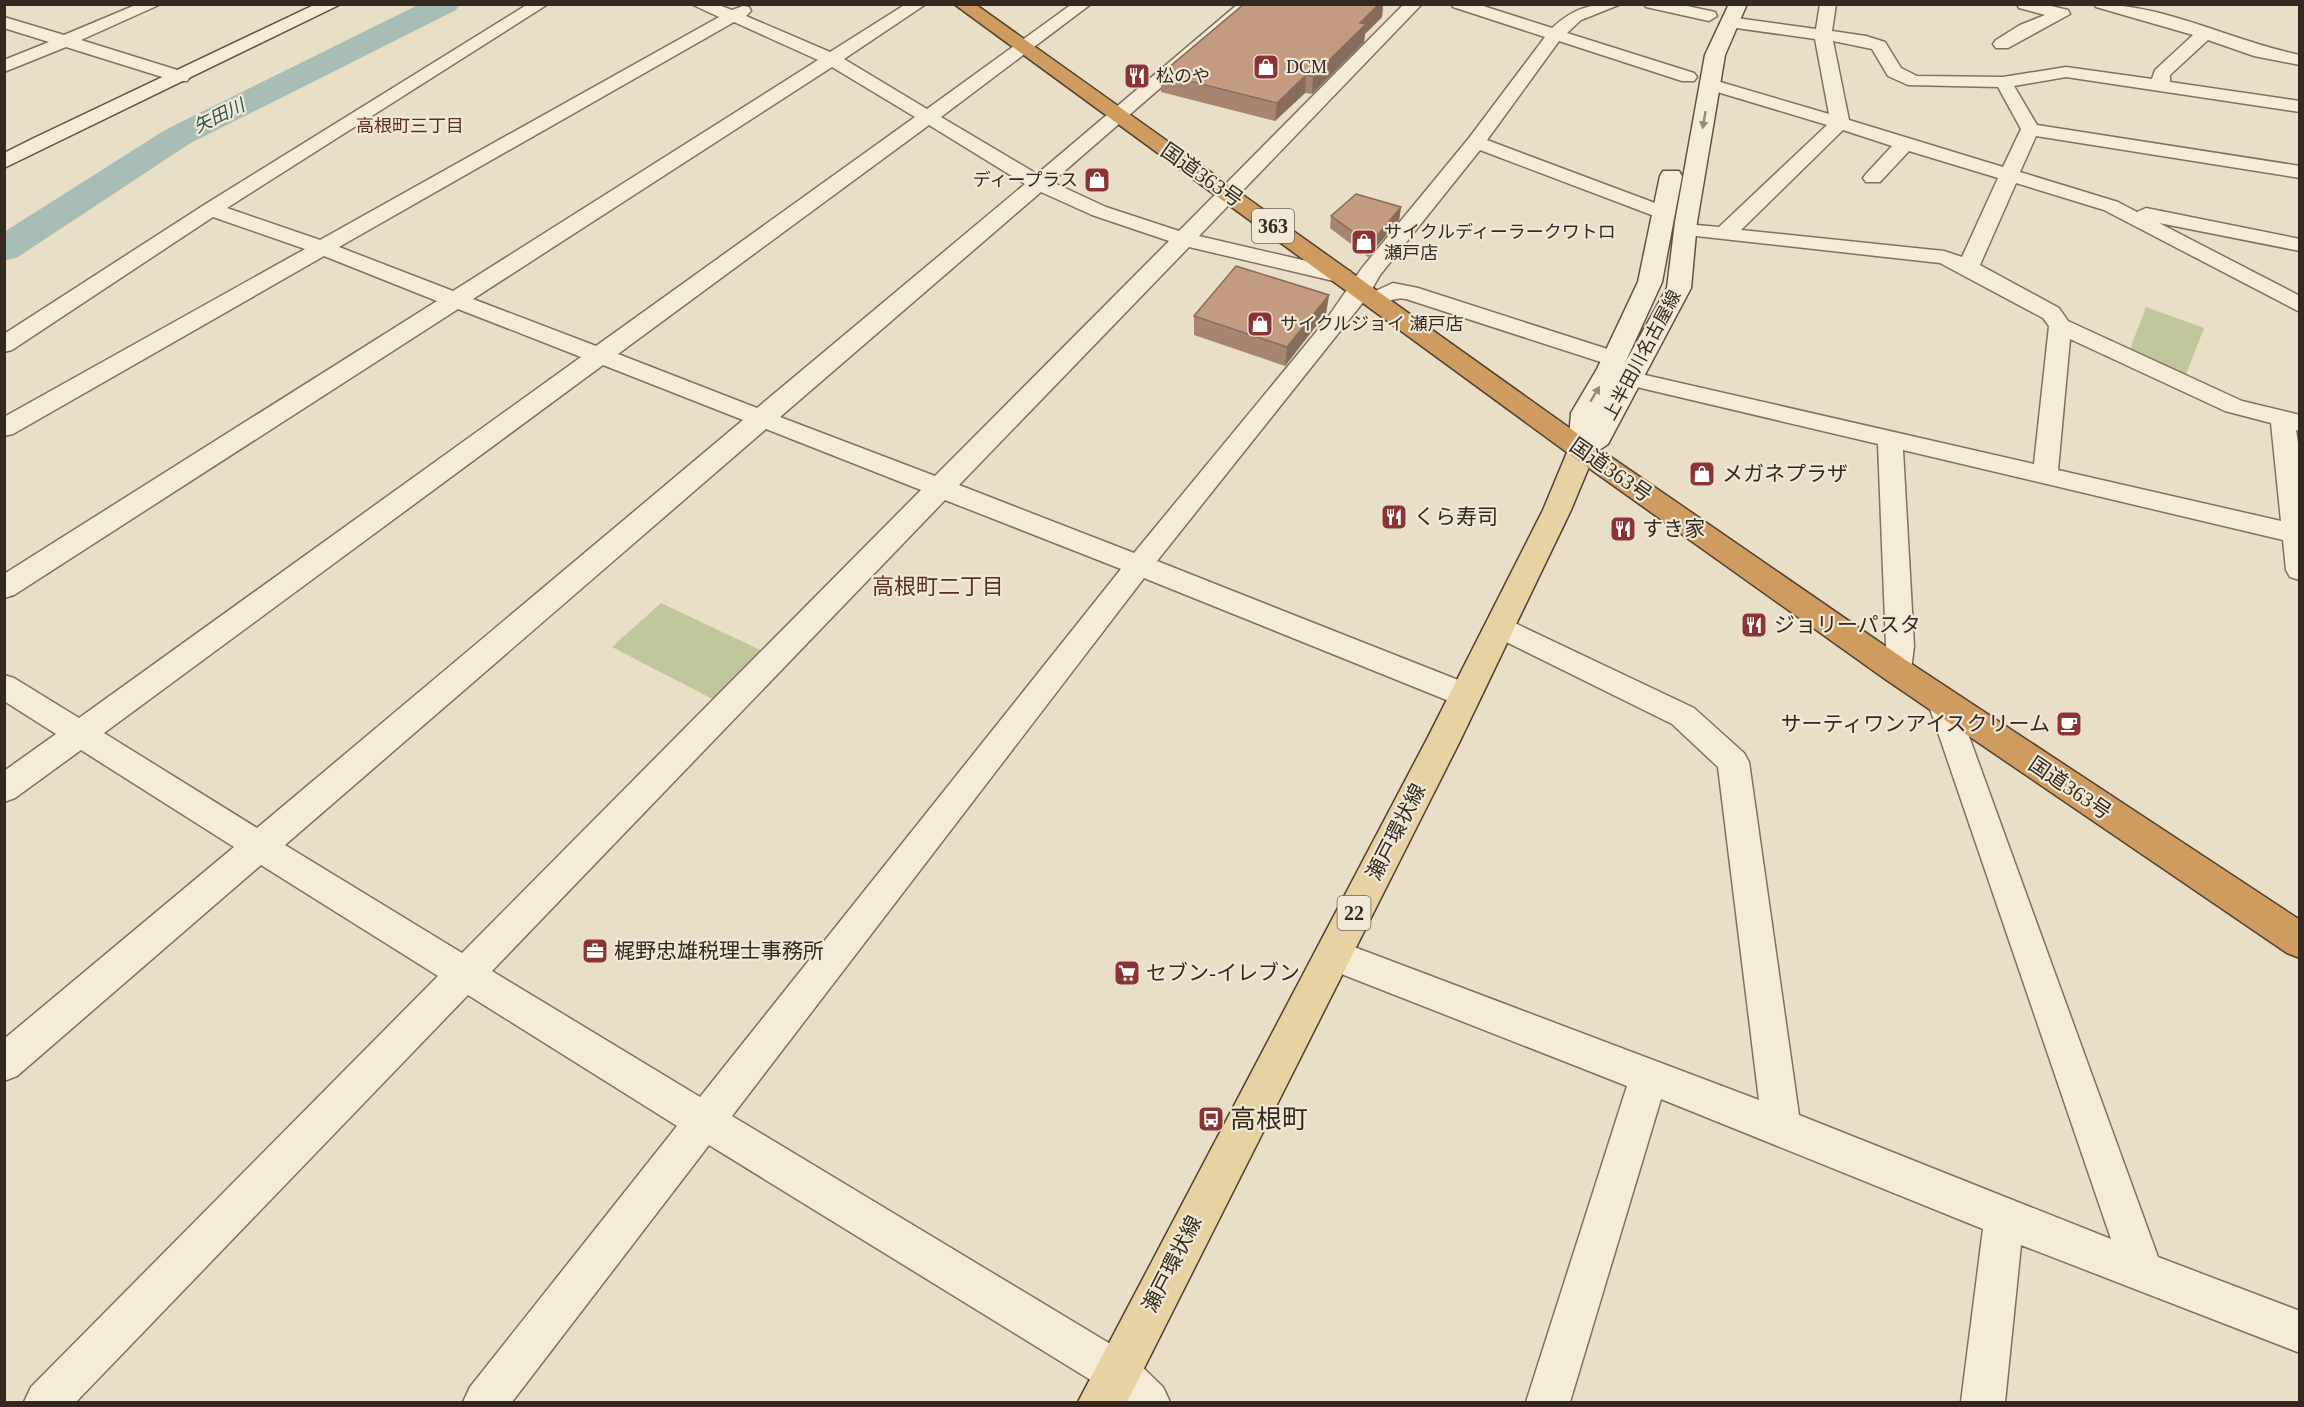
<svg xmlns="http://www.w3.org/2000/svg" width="2304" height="1407" font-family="'Times New Roman','Noto Sans JP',serif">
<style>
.green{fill:#c2c69b}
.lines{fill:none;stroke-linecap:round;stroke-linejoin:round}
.river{fill:#a7bdb6;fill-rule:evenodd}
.street-casing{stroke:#82705e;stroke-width:3}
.secondary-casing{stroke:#645241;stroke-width:3}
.primary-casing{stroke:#513f31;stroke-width:3}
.highway-casing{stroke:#513f31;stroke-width:3}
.street{fill:#f5ecd8;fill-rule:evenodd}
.secondary{fill:#f5ecd8;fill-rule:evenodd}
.primary{fill:#e8d1a2;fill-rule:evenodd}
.highway{fill:#cf9c60;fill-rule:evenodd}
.wall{fill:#a8856e}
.shaded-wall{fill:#886c5a}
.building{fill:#c39b80;stroke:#886c5a;stroke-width:1.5}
.oneway{fill:#948a7c}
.labels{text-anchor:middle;stroke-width:4.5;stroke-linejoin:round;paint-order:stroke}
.far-poi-label{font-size:18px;fill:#342920;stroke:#f1e9d5;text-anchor:start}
.far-water-label{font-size:18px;font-style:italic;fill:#315250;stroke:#f1e9d5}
.far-neighbourhood-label{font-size:18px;fill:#5c2f24;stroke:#f1e9d5}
.far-street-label{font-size:18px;fill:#342920;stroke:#f1e9d5}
.shield{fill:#f1e9d5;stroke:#6d6356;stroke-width:1.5}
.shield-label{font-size:20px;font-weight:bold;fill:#342920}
.street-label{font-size:21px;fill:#342920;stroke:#f1e9d5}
.poi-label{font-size:21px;fill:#342920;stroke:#f1e9d5;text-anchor:start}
.neighbourhood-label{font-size:22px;fill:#5c2f24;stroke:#f1e9d5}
.near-poi-label{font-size:26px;fill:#342920;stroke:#f1e9d5;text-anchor:start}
</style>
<rect width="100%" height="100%" fill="#e9dec6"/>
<path class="green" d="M2146 307 2204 328 2185 377 2129 352Z
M661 603 775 657 726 706 612 647Z"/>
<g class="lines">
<path class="river" d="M420 4H460L456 10 189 144 18 257 4 261V232L165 130Z"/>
<g class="street-casing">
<path id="street" d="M138 4H161L81 40 187 73 190 77 187 81H175L66 47 4 72V60L49 42 4 28V17L64 35Z
M528 4H548L227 208 320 240 719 17 691 4H716L732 10 743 6 749 7 751 11 746 16 830 52 906 4H926L844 59 927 109 1072 4H1091L941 117 1037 174 1238 4H1257L1052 182 1106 207 1179 231 1404 4H1422L1199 236 1350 271 1353 276 1350 281 1342 283 1189 247 959 485 1134 553 1326 320 1362 268 1469 138 1545 37 1453 7 1451 4H1477L1552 28C1575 7 1590 4 1621 4L1581 20 1567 33 1694 73 1697 77 1694 81H1682L1559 41 1487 140 1671 209 1674 213 1671 217H1657L1480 150 1380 275 1369 294 1393 283 1418 288 1623 354 1627 359 1623 364H1607L1406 299C1391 296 1382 308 1367 305L1364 301 1157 561 1476 687 1480 695 1476 703 1465 707 1454 703 1144 578 732 1116 1132 1357 1163 1387 1170 1402H1117L1102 1387 709 1145 512 1402H463L470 1387 677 1126 468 995 76 1402H24L31 1387 438 976 261 865 17 1076 4 1081V1039L234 847 81 750 15 798 4 802V771L56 734 4 701V675L14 678 79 718 581 357 458 309 14 595 4 598V574L437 301 324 256 13 434 4 436V417L305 249 213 217 12 350 4 352V334L204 205ZM734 22 818 60 453 291 339 247ZM832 67 915 117 596 346 473 299ZM929 125 1025 184 757 408 618 354ZM1041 192 1092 215 1169 241 935 476 780 417ZM603 365 743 420 257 828 104 733ZM766 429 921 490 462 953 285 845ZM945 500 1121 569 700 1097 492 971Z
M1644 4H1678L1715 12 1717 16 1709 21 1646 7Z
M1820 4H1836L1832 31 1866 36 1885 42 1901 68 1917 76 2003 77 2066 67 2152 79 2155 70 2193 35 2096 7 2094 4C2165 4 2231 41 2300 55V65L2254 56 2208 40 2170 75V82L2300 101V112L2066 77 2014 86 2037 125 2300 166V178L2036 136 2020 172 2118 202 2137 212 2146 208 2300 239V251L2159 223 2300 296V312L2104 210 2016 183 1980 265 2059 308 2068 321 2242 401 2300 415V431L2296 430 2300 455V580L2290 577 2286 570 2283 540 1903 450 1914 646 1911 670 1906 678 1896 681 1886 678 1881 670 1886 646 1878 444 1624 384 1620 379 1624 374 1632 372 2034 464 2049 326 2043 318 1940 263 1678 234 1675 230 1678 226 1685 224 1719 227 1827 125 1704 88 1701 84 1710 79 1829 114 1815 39 1729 27 1721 22 1729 17 1816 29ZM1833 41 1872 49 1888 76 1908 85 1998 87 2021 129 2003 167 1849 120ZM1843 130 1892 146 1866 174 1863 178 1866 182H1880L1909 151 1998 178 1962 257 1944 251 1741 230ZM2070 339 2225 411 2271 423 2281 521 2058 470Z
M2017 4H2043L2068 10 2070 14 2008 48H1996L1993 44 1996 40 2020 25 2045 15 2019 8Z
M1500 616 1694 708 1744 753 1749 762 1799 1115 2111 1239 1928 703 1932 695 1943 691 1954 695 2158 1257 2300 1311V1353L2021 1245 2005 1402H1961L1983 1229 1661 1099 1570 1402H1526L1627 1086 1321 966 1316 955 1321 944 1333 939 1759 1100 1718 767 1672 724 1490 634 1486 627 1490 620Z"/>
</g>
<g class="secondary-casing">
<path id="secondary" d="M316 4H341L4 168V153L34 138Z
M1729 4H1747L1725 55 1697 222 1691 288 1608 444C1595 453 1588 461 1572 456L1568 450 1571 413 1597 369 1638 282 1660 176 1663 171H1679L1682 176 1662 282 1625 363 1667 288 1675 222 1705 55Z"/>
</g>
<g class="primary-casing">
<path id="primary" d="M1582 441 1592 444 1596 450 1571 510 1459 743 1127 1402H1078L1427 739 1543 510 1568 450 1572 444Z"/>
</g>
<g class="highway-casing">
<path id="highway" d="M954 4H975L1592 444 1907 661 2300 920V958L2287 953 1885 679 1572 456Z"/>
</g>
<use href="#street" class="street"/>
<use href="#secondary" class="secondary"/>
<use href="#primary" class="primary"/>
<use href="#highway" class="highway"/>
</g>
<path class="wall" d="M1244 4H1383L1382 17 1365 34 1364 42 1312 94 1305 93 1275 121 1161 92V74Z
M1401 207 1399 220 1368 257 1330 228 1331 216Z
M1329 295 1326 313 1285 366 1194 335V316Z"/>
<path class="shaded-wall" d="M1375 4H1383L1382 17 1365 34 1364 42 1312 94 1313 76Z
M1306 75 1305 93 1275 121 1277 103Z
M1401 207 1399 220 1368 257 1370 244Z
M1329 295 1326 313 1285 366 1287 347Z"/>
<path class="building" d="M1244 4H1379L1360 23 1366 24 1313 76 1306 75 1277 103 1161 74Z
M1356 194 1401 207 1370 244 1331 216Z
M1236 266 1329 295 1287 347 1194 316Z"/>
<defs><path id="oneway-solid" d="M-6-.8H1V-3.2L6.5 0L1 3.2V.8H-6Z" transform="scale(1.5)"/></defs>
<g class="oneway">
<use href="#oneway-solid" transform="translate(1704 120) rotate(100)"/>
<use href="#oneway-solid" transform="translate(1595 394) rotate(-59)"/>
</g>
<defs>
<g id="shop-square" transform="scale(1.35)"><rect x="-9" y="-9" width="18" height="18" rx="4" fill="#8b3436" stroke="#f1e9d5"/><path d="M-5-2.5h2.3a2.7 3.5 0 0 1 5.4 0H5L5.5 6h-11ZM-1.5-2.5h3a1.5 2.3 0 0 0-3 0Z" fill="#fff"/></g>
<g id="restaurant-square" transform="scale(1.35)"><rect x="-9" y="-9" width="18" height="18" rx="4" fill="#8b3436" stroke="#f1e9d5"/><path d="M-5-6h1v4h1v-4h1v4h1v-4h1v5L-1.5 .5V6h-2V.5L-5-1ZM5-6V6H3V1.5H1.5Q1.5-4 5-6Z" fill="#fff"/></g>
<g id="cafe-square" transform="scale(1.35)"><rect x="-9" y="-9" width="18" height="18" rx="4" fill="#8b3436" stroke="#f1e9d5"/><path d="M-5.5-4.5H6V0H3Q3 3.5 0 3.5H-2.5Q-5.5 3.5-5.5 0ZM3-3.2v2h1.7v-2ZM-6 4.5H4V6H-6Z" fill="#fff"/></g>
<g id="office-square" transform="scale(1.35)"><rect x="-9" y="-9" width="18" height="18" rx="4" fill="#8b3436" stroke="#f1e9d5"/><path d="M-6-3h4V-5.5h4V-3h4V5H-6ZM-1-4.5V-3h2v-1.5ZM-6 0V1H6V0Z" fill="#fff"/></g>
<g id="supermarket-square" transform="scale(1.35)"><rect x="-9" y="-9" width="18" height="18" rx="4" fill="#8b3436" stroke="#f1e9d5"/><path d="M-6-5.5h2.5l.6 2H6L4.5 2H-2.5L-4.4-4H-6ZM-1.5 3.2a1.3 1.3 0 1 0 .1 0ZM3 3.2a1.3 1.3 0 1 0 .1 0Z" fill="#fff"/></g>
<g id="bus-square" transform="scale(1.35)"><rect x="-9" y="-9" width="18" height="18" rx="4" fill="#8b3436" stroke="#f1e9d5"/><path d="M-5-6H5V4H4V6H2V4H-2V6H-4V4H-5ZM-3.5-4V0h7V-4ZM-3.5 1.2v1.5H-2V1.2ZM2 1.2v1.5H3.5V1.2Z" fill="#fff"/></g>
</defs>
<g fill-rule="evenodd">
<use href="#shop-square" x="1266" y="67"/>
<use href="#restaurant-square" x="1137" y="76"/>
<use href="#shop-square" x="1097" y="180"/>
<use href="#shop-square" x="1364" y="242"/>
<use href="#shop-square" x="1260" y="324"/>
<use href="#shop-square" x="1702" y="474"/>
<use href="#restaurant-square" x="1394" y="517"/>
<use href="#restaurant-square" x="1623" y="529"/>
<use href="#restaurant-square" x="1754" y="625"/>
<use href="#cafe-square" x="2069" y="724"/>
<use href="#office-square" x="595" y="951"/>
<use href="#supermarket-square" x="1127" y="973"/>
<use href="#bus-square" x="1211" y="1119"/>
</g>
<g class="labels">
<g class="far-poi-label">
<text x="1286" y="73">DCM</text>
<text x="1156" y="82">松のや</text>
<text x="1078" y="186" text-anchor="end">ディープラス</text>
<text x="1384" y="238">サイクルディーラークワトロ<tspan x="1384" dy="21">瀬戸店</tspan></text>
<text x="1280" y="330">サイクルジョイ 瀬戸店</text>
</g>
<g class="far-water-label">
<text transform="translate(219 116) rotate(-26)" y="6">矢田川</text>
</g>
<g class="far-neighbourhood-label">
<text x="410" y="132">高根町三丁目</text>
</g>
<g class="far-street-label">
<text transform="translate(1642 355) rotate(-62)" y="6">上半田川名古屋線</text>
</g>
<g class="shield">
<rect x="1252" y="209" width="42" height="34" rx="4.5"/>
<rect x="1337.5" y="896" width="33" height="34" rx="4.5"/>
</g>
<g class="shield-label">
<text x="1273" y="233">363</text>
<text x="1354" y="920">22</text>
</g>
<g class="street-label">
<text transform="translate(1202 175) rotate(35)" y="7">国道363号</text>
<text transform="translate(1611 470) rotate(35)" y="7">国道363号</text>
<text transform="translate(2070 788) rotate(34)" y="7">国道363号</text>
<text transform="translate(1396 832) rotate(-63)" y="7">瀬戸環状線</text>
<text transform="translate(1172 1264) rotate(-63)" y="7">瀬戸環状線</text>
</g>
<g class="poi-label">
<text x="1722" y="481">メガネプラザ</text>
<text x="1414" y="524">くら寿司</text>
<text x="1642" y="536">すき家</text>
<text x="1774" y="632">ジョリーパスタ</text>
<text x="2050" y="731" text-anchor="end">サーティワンアイスクリーム</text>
<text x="614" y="958">梶野忠雄税理士事務所</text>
<text x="1146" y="980">セブン-イレブン</text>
</g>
<g class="neighbourhood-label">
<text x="938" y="594">高根町二丁目</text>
</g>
<g class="near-poi-label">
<text x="1230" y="1128">高根町</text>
</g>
</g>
<rect width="2304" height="1407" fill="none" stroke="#342920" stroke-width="12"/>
</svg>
